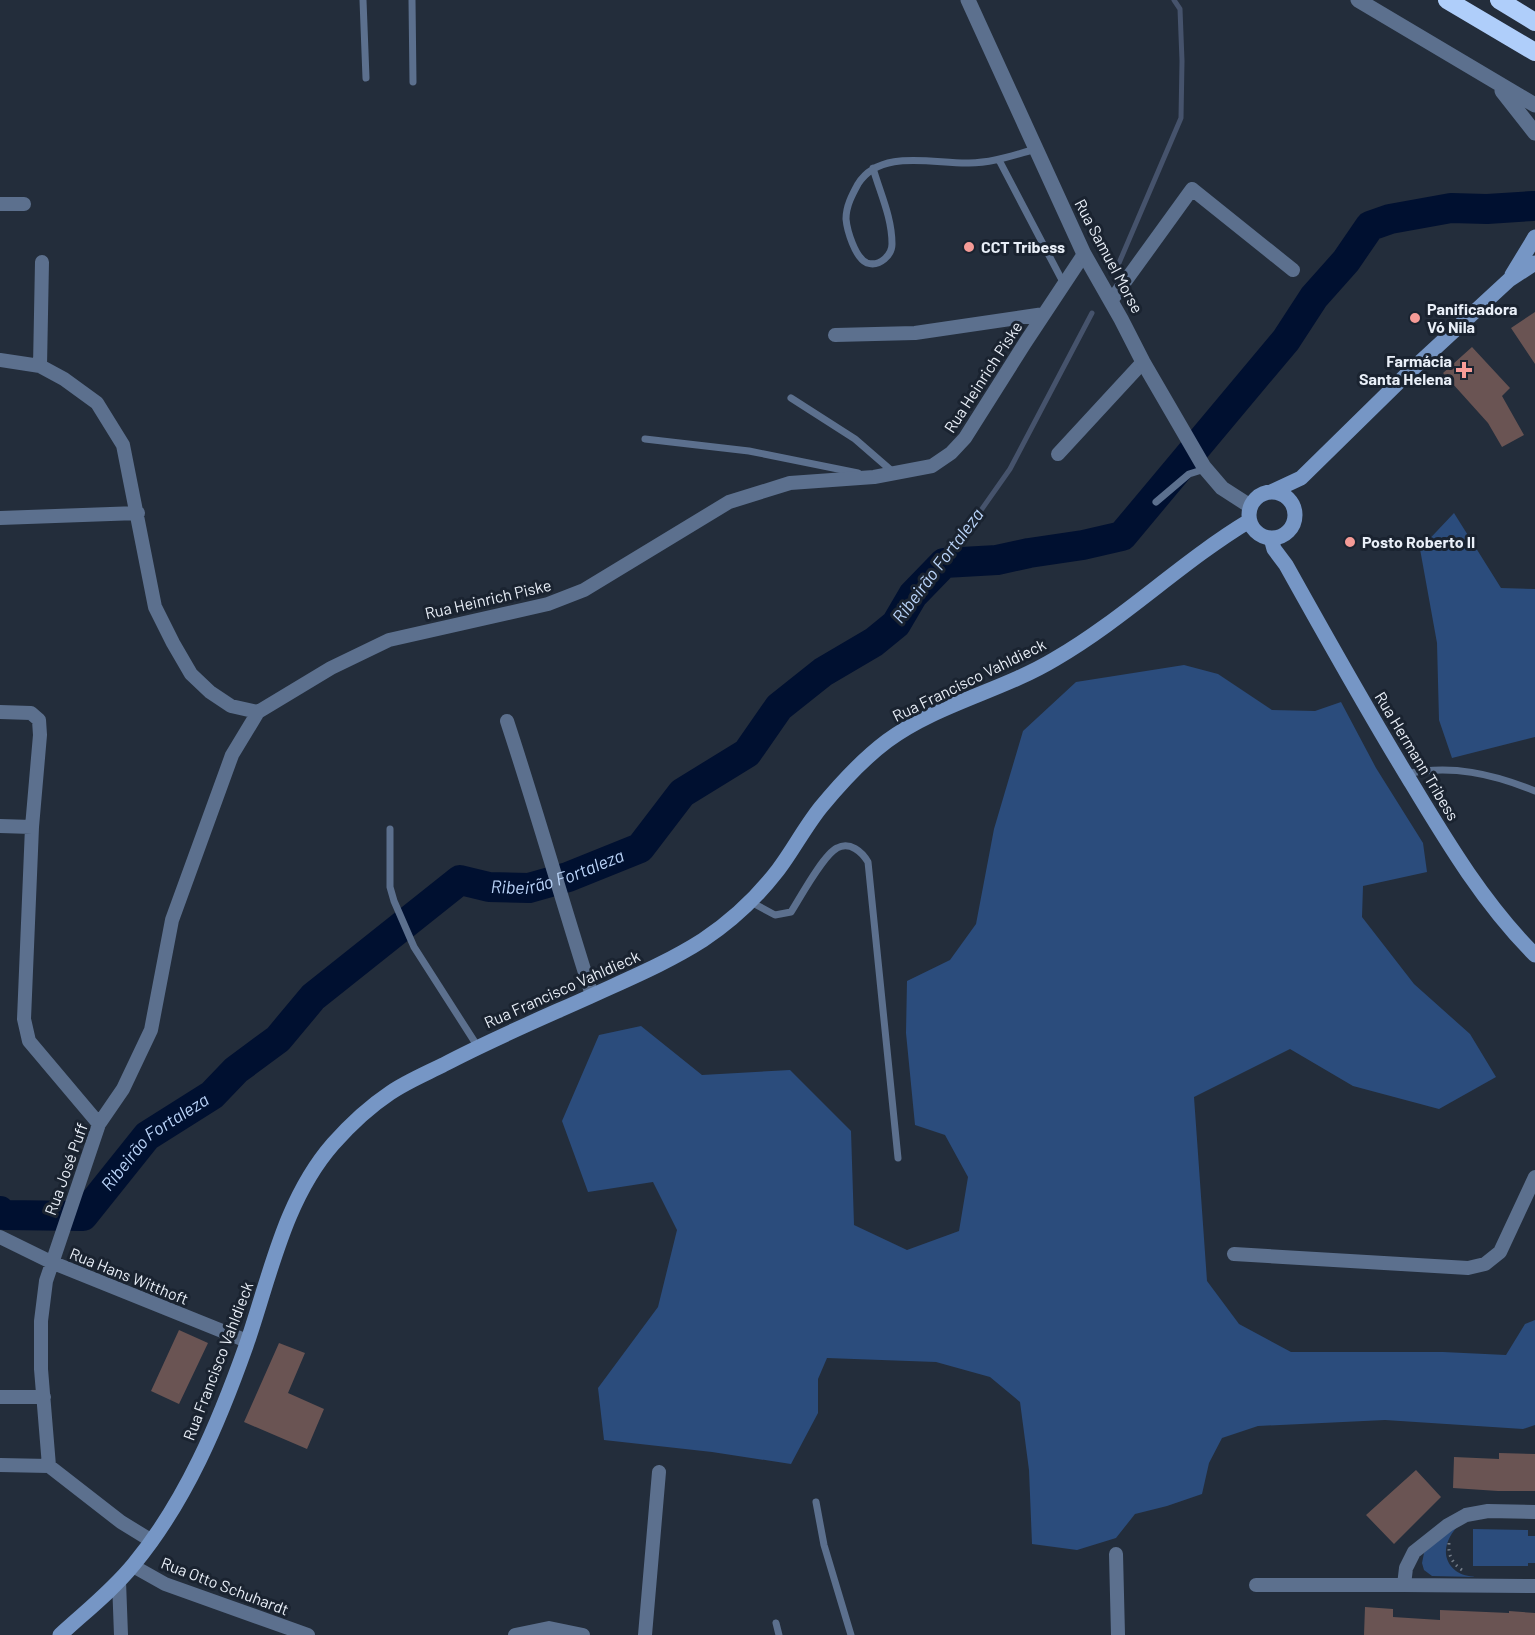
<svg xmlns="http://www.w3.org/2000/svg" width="1535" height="1635" font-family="Barlow,sans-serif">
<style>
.green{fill:#2b4c7c}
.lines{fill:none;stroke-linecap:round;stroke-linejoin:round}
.stream{stroke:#46536c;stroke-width:5}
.river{stroke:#001030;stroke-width:30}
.building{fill:#6a5453}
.path{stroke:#747d89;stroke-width:3;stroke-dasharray:1.5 4.5;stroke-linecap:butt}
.service{stroke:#5c708e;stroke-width:7}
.minor{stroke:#5c708e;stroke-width:14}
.tertiary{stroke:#5c708e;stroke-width:15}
.secondary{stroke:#7696c5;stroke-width:15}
.motorway{stroke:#afcefa;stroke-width:18}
.poi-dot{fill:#f59b97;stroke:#1a2330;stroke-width:2}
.labels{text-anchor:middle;stroke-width:6;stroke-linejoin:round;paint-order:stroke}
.poi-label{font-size:16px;font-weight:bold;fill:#e9eff8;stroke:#1a2330;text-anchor:start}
.street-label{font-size:16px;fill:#e9eff8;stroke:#1a2330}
.water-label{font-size:18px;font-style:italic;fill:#bad4f9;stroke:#1a2330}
</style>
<rect width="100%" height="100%" fill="#232d3b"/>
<path class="green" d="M1454 513 1501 588 1535 589V737L1452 758 1439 720 1437 643 1420 549Z
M1184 665 1218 674 1272 710 1315 711 1341 702 1376 768 1423 843 1427 872 1363 886 1362 917 1414 984 1470 1034 1496 1077 1439 1109 1353 1086 1290 1049 1194 1097 1207 1281 1239 1324 1291 1352H1443L1506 1355 1525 1324 1535 1320V1425L1523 1429 1385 1420 1258 1426 1222 1438 1209 1463 1202 1494 1167 1506 1135 1514 1116 1538 1077 1550 1032 1544 1029 1470 1020 1402 990 1377 936 1362 827 1358 818 1379V1413L791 1464 712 1452 604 1440 598 1388 658 1307 677 1230 653 1182 588 1192 562 1121 599 1035 641 1026 702 1075 790 1070 851 1131 854 1225 907 1250 959 1231 968 1177 945 1135 915 1125 906 1033 907 981 950 960 976 924 994 829 1023 731 1076 682Z
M1460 1524C1447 1536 1438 1557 1456 1571 1461 1575 1469 1576 1475 1577L1432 1576 1424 1570 1422 1563 1424 1553 1432 1544Z
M1473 1529 1528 1530V1536H1535V1563H1528V1566H1473Z"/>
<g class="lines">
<path class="stream" d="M1116 270 1181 118 1182 61 1180 9 1174 0
M944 563 1010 469 1092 313"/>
<path class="river" id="s1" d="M0 1211 4 1215 83 1216 147 1136 212 1095 236 1070 278 1039 313 997 460 880 489 887 529 888 568 877 640 848 682 793 747 753 779 707 823 672 874 642 896 624 913 595 944 563 997 560 1029 553 1083 545 1122 536 1286 340 1314 297 1346 261 1370 226 1390 219 1451 208 1487 209 1533 206"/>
</g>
<path class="building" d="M1535 312V364L1511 328Z
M1472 347 1510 388 1502 396 1524 435 1502 447 1488 423 1443 373Z
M179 1330 208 1343 179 1404 151 1391Z
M279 1343 305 1353 288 1393 324 1409 307 1449 244 1422Z
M1499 1453 1535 1454V1491H1498L1453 1488 1454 1457 1499 1459Z
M1416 1470 1441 1497 1394 1544 1366 1515Z
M1365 1607 1393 1609V1617L1440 1620V1610L1509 1613V1611L1535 1613V1635H1364Z"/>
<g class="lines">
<path class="path" d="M1449 1543C1448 1555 1452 1563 1462 1570"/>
<path class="service" d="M363 0 366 78
M412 0 413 82
M999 160 1064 284
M873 168C880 193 892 217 892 244 892 255 880 267 867 263 855 258 847 230 846 219 846 206 852 195 858 184 880 148 934 164 969 163 992 163 1014 155 1036 149
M791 398 855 439 893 472
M645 439 749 451 858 473
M1156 502 1189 474 1205 469
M1406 774C1451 764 1493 774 1535 791
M390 829V887L394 901 414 947 478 1047
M749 901 775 915 791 912C800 898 823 855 837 848 850 841 862 852 868 862L898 1158
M816 1502 824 1545 851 1635
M776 1623 779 1635"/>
<path class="minor" d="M0 204H24
M1111 301 1192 189 1293 270
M835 335 915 333 1044 314
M0 360 40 366 64 379 97 403 123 445 155 607 173 643 191 674 210 692 231 706 258 712 331 668 389 640 548 604 584 590 729 502 790 483 874 477 932 466 951 453 965 438 1025 343 1084 254
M40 366 42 262
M1058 454 1143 362
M0 518 138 513
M0 712 31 713 39 720 40 735 32 827 24 1019 29 1041 99 1124
M507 721C537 812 563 904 592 995
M0 826 32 827
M0 1237 51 1262 247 1341
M1234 1254 1468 1268 1485 1264 1500 1252 1535 1177
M0 1397H44
M0 1465 49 1466
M1535 1512 1488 1511 1466 1515 1448 1525 1414 1552 1406 1568 1404 1585 1535 1586
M152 1541 121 1522 49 1466 41 1369V1321L46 1281 99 1124 123 1089 151 1030 172 920 232 755 258 712
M1116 1554 1118 1635
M133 1566 165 1584 308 1635
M119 1581 121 1635
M1256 1585H1404
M515 1635 549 1628 583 1635
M645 1635 659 1472"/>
<path class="tertiary" d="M968 0 1084 254 1121 319 1143 362 1204 467 1222 488 1250 506
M1358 0 1535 105
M1502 91 1535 133"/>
<path class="secondary" d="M1512 275 1535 237
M1271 492 1301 478 1405 376 1509 280 1535 263
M1249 515a23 23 0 1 1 46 0a23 23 0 1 1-46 0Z
M1271 538 1274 549 1286 565C1325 635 1364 705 1406 774 1444 837 1482 902 1535 955
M60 1635C85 1612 112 1591 134 1564 186 1501 219 1422 246 1346 270 1277 284 1200 333 1144 349 1126 369 1107 390 1093 406 1082 425 1074 443 1065 490 1040 540 1019 589 997 628 979 667 963 703 940 730 922 758 896 778 870 793 850 805 827 821 807 840 784 863 759 887 741 937 704 1002 691 1055 659 1124 619 1181 562 1249 521"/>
<path class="motorway" d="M1447 0 1535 52
M1499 0 1535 22"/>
</g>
<g class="poi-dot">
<circle cx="969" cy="247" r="6"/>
<circle cx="1415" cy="318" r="6"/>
<path d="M1461 361h6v6h6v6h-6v6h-6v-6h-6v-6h6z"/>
<circle cx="1350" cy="542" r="6"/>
</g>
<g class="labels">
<g class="poi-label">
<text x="981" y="253">CCT Tribess</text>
<text x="1427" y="315">Panificadora<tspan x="1427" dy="18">Vó Nila</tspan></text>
<text x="1452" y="367" text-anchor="end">Farmácia<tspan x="1452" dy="18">Santa Helena</tspan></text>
<text x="1362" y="548">Posto Roberto II</text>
</g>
<g class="street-label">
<text transform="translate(1109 256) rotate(62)" y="6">Rua Samuel Morse</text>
<text transform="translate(983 377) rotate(-57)" y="6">Rua Heinrich Piske</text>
<text transform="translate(488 599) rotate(-13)" y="6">Rua Heinrich Piske</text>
<text transform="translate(969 680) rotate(-26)" y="6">Rua Francisco Vahldieck</text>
<text transform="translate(1417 756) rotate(59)" y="6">Rua Hermann Tribess</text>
<text transform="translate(562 989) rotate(-24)" y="6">Rua Francisco Vahldieck</text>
<text transform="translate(66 1169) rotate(-70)" y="6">Rua José Puff</text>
<text transform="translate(129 1276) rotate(22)" y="6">Rua Hans Witthoft</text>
<text transform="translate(218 1361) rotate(-69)" y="6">Rua Francisco Vahldieck</text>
<text transform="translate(225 1586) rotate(21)" y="6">Rua Otto Schuhardt</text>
</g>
<g class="water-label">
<text transform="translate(938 566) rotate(-53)" y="6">Ribeirão Fortaleza</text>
<text dy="6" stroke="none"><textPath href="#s1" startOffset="694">Ribeirão Fortaleza</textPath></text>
<text dy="6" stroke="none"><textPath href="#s1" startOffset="189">Ribeirão Fortaleza</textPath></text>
</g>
</g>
</svg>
